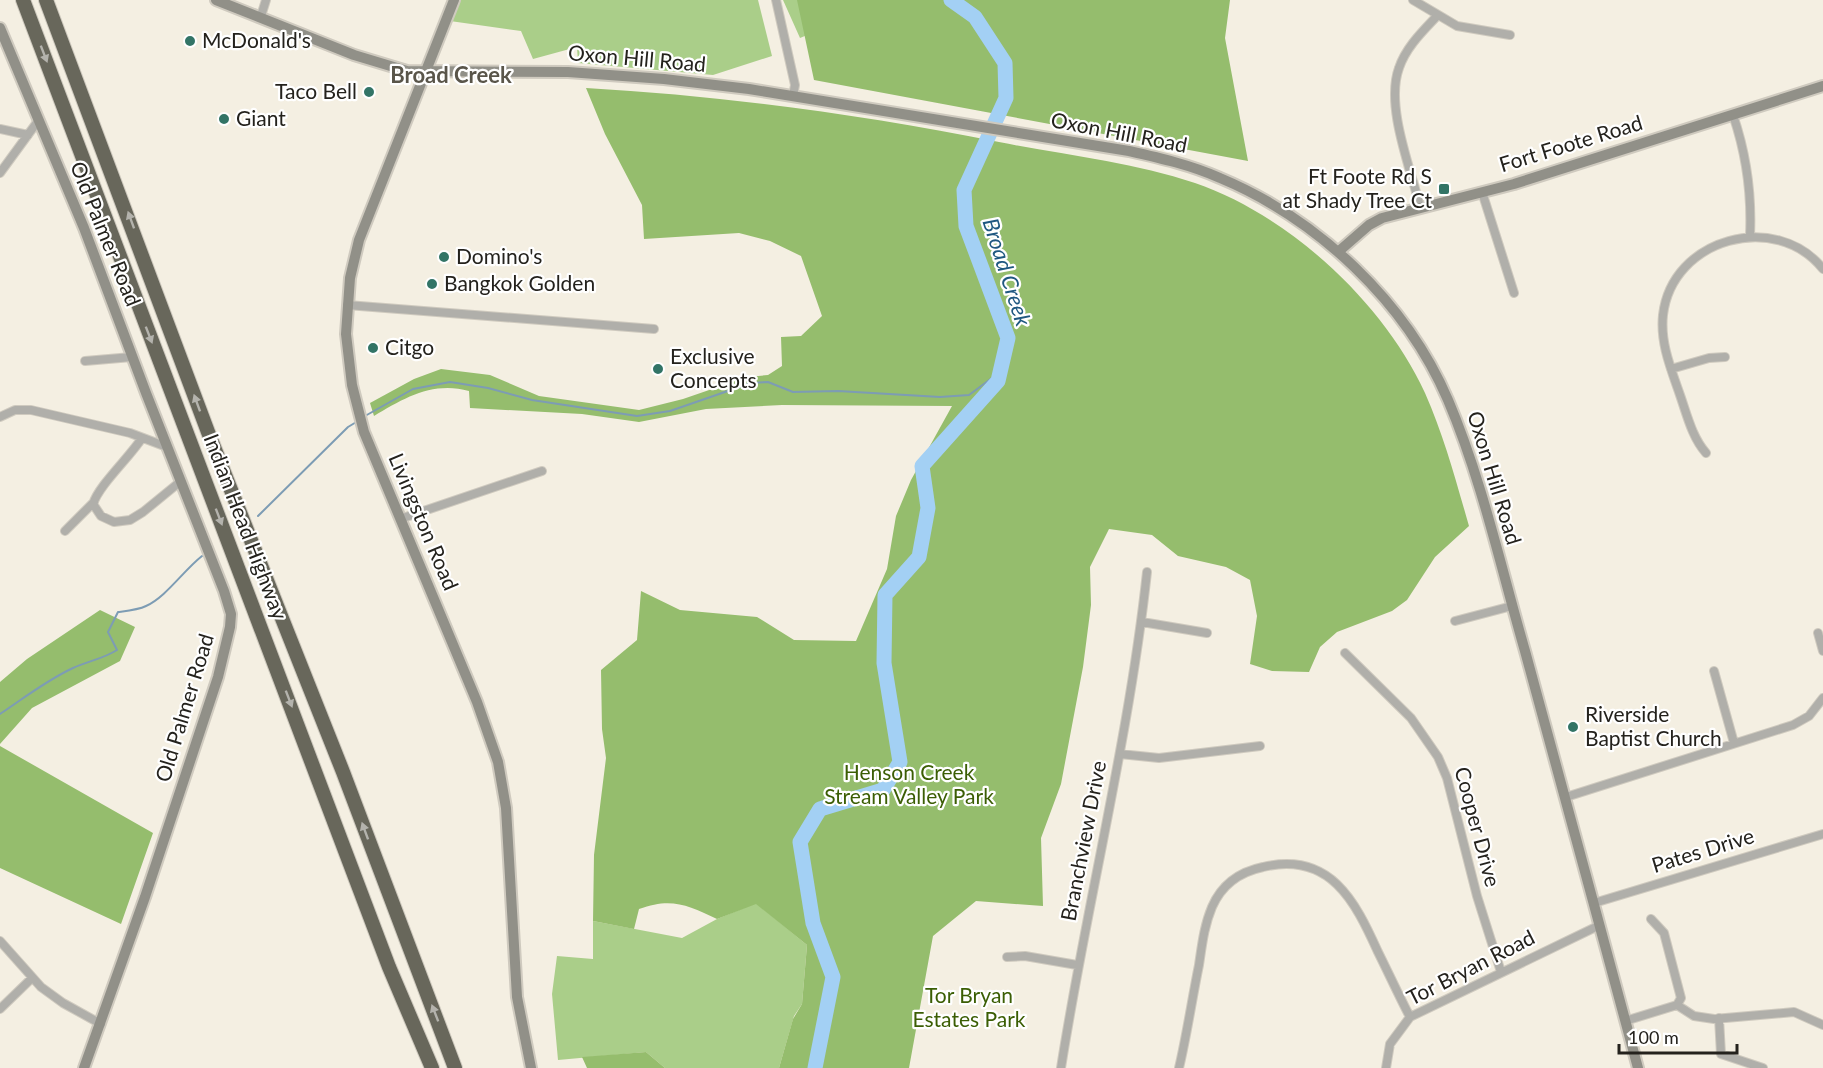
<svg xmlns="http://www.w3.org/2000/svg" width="1823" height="1068" font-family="Lato,sans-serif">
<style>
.green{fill:#aace89}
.forest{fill:#95bd6d}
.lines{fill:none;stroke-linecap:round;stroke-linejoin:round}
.stream{stroke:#7d9cb4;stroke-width:2}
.river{stroke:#a3d0f4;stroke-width:15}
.street-casing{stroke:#cfcabf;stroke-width:10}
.secondary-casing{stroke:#cfcabf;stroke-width:14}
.highway-casing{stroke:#cfcabf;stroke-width:16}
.street{stroke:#b0afaa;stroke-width:8}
.secondary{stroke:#919088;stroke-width:10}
.highway{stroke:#68675b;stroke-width:14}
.oneway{fill:#b4b3ad}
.poi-dot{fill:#327466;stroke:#fff;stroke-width:2}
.labels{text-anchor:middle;stroke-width:4.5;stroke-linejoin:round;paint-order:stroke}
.poi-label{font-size:21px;fill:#24221d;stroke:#fff;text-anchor:start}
.street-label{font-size:21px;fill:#24221d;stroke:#fff}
.park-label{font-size:21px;fill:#3b5e04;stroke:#fff}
.neighbourhood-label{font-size:22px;font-weight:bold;fill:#59554a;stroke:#fff}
.water-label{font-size:22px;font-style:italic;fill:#1f5880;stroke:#fff}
</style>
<rect width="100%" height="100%" fill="#f4efe2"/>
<path class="green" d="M459 0H758L772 56 713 75 578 63 577 47 533 59 521 31 450 21Z
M783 0H871L860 13 800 38Z
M756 903 807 945 802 1004 794 1016 779 1068H665L646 1052 558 1060 552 994 557 956 593 959V921L682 938 717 919Z"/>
<path class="forest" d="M797 0H1230L1225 38 1248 161 814 80Z
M586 88C725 96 863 115 999 142 1064 155 1132 162 1195 183 1289 215 1384 303 1425 393 1444 436 1456 481 1469 526L1435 557 1407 600 1392 611 1337 632 1320 647 1309 672 1272 671 1250 664 1257 616 1250 580 1226 567 1178 556 1152 535 1109 529 1090 567 1091 605 1083 667 1061 784 1041 838 1043 906 976 901 933 936 909 1068H779L793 1019 802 1004 807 945 756 904 717 919C688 905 671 897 639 909L634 929 593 921 594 855 606 758 602 729 601 670 637 640 641 591 680 610 757 617 794 640 856 641 887 569 896 516 911 480 952 406 782 405 706 409 639 422 582 414 470 408 469 391C433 381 404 398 374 416L370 403 414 379 441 369 490 375 539 396 639 410 683 399 747 377 768 375 782 366 781 337 801 336 822 316 801 256 770 241 739 233 644 239 642 205 605 134Z
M100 610 135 627 120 661 32 708 0 744V682L27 659Z
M0 746 153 833 121 924 0 868Z
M646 1052 665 1068H587L582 1057Z"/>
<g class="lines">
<path class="stream" d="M365 416 413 389 450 382 488 388 532 400 637 416 670 411 751 383 768 382 793 392 838 391 940 397 969 395 1000 372
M258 516 348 427 358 421
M0 714C24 698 47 680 73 668 88 661 103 659 117 650L108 632 118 612C126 611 138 610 146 606 166 597 183 571 202 556"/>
<path class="river" d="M815 1068 833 977 813 923 800 842 820 809 883 790 900 762 884 663 885 595 919 557 928 508 922 466 998 381 1008 338 966 226 964 190 1006 98 1005 63 975 17 951 0"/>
<g class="street-casing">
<path id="street" d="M776 0 795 85 793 96
M1413 0 1457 26 1510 35
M261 16 266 0
M1733 115C1747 156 1752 193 1750 236
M0 129 28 135
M0 173 38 121
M1482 192 1514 293
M1420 207C1411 169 1385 106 1399 68 1406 47 1423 31 1437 16
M347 305 654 329
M85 361 132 357
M1671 369 1709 358 1725 357
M0 417 15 410H31L130 433 167 447
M142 438C129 458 99 485 93 504L101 516 114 522 130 520 143 512 181 481
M1706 453C1692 437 1687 415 1680 395 1671 369 1660 343 1663 315 1672 238 1776 210 1823 269
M400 519 542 471
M65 531 94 502
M1455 621 1512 606
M1142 622 1207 633
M1818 633 1823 651
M1345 653 1411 718 1438 757 1447 778 1477 896 1501 972
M1714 671 1734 743
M1120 754 1159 758 1260 746
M1566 797 1793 725 1809 716 1823 698
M1594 903 1823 834
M0 941 41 987 63 1003 101 1024
M1007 957 1025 956 1077 965
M1677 1005 1694 1016 1714 1019 1794 1012 1823 1025
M0 1009 32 978
M1719 1018 1721 1054 1763 1068
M1625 1021 1677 1005 1681 998 1664 933 1651 919
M1061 1068C1087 902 1129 739 1147 572
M1179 1068C1187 1034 1192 999 1199 965 1202 945 1204 926 1212 907 1222 884 1239 872 1263 867 1330 851 1355 901 1378 952 1389 974 1399 996 1410 1017
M1386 1068 1390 1044 1410 1017 1600 925"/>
</g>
<g class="secondary-casing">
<path id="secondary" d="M216 0 354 55 407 71 568 72 664 79 749 89 1129 151C1160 158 1191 165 1220 178 1318 219 1406 302 1448 400 1482 480 1501 568 1525 651 1564 790 1600 929 1638 1068
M454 0 359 240 350 278 346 334 352 385 364 432 477 702 498 762 506 808 517 997 531 1068
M0 28 84 228 146 393 224 591 231 614 230 627 218 677 145 897 84 1068
M1338 252 1369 225 1382 218 1514 184 1823 86"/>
</g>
<g class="highway-casing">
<path id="highway" d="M23 0 389 967 432 1068
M46 0 208 432 343 772 455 1068"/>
</g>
<use href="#street" class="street"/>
<use href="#secondary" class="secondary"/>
<use href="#highway" class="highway"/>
</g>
<defs><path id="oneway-solid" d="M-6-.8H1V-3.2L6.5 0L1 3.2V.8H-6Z" transform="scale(1.5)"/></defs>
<g class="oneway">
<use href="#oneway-solid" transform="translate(44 54) rotate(69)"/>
<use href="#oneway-solid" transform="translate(131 220) rotate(-110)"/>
<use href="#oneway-solid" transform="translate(149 335) rotate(69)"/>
<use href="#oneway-solid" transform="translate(197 403) rotate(-110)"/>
<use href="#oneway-solid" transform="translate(219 517) rotate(69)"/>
<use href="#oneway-solid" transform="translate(289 699) rotate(69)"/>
<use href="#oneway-solid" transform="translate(365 831) rotate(-110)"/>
<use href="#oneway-solid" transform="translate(435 1013) rotate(-111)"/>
</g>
<g class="poi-dot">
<circle cx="190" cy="41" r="6"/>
<circle cx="369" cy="92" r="6"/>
<circle cx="224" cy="119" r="6"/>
<rect x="1438" y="183" width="12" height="12" rx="3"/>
<circle cx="444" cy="257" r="6"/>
<circle cx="432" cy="284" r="6"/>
<circle cx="373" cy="348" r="6"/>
<circle cx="658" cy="369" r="6"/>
<circle cx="1573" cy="727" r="6"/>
</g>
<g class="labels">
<g class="poi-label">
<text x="202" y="48">McDonald's</text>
<text x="357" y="99" text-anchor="end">Taco Bell</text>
<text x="236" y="126">Giant</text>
<text x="1432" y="184" text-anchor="end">Ft Foote Rd S<tspan x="1432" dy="24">at Shady Tree Ct</tspan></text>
<text x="456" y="264">Domino's</text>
<text x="444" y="291">Bangkok Golden</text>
<text x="385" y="355">Citgo</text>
<text x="670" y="364">Exclusive<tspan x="670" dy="24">Concepts</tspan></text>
<text x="1585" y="722">Riverside<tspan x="1585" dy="24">Baptist Church</tspan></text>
</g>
<g class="street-label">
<text transform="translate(637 59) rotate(5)" y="7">Oxon Hill Road</text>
<text transform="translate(1119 133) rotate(11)" y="7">Oxon Hill Road</text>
<text transform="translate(1571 144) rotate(-17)" y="7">Fort Foote Road</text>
<text transform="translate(105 234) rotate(68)" y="7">Old Palmer Road</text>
<text transform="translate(1494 478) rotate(73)" y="7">Oxon Hill Road</text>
<text transform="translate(423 522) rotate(67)" y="7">Livingston Road</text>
<text transform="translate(245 527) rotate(69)" y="7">Indian Head Highway</text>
<text transform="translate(185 708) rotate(-73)" y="7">Old Palmer Road</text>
<text transform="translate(1477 827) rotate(75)" y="7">Cooper Drive</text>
<text transform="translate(1084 841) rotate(-79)" y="7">Branchview Drive</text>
<text transform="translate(1703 851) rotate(-17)" y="7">Pates Drive</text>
<text transform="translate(1471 968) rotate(-27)" y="7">Tor Bryan Road</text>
</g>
<g class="park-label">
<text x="909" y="780">Henson Creek<tspan x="909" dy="24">Stream Valley Park</tspan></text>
<text x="969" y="1003">Tor Bryan<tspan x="969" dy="24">Estates Park</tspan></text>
</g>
<g class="neighbourhood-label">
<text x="451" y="83">Broad Creek</text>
</g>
<g class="water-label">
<text transform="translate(1007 272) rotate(72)" y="8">Broad Creek</text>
</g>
</g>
<path d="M1619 1044v9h118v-9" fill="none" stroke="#24221d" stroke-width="3"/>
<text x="1628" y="1044" font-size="18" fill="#24221d" stroke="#ffffff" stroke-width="4.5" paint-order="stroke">100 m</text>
</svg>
